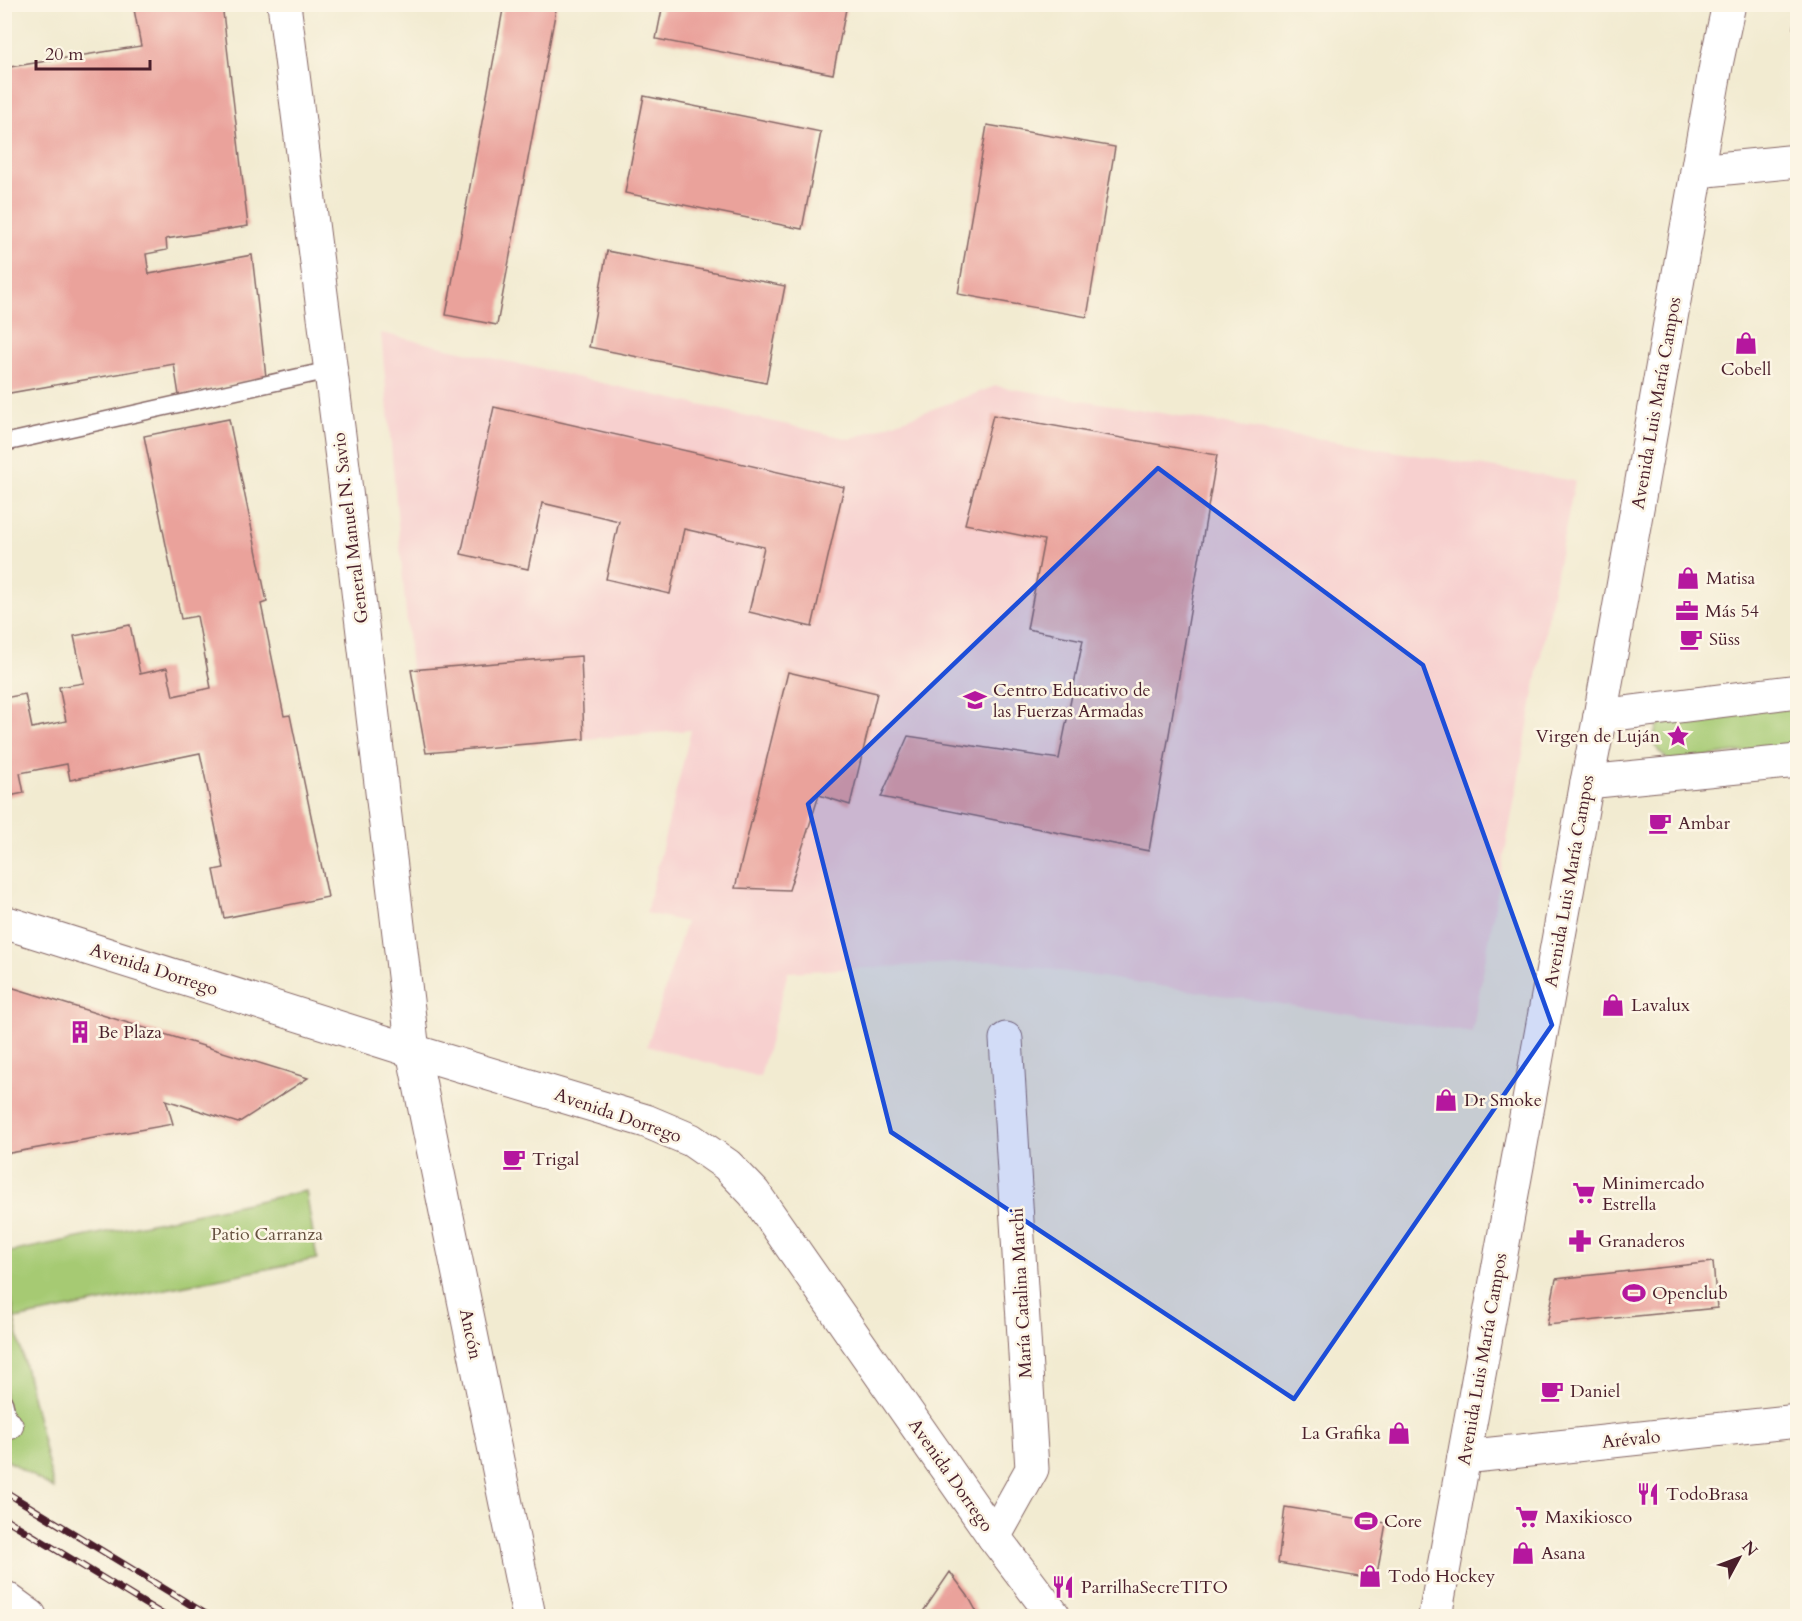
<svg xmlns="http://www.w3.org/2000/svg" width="1802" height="1621" font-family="Cardo,serif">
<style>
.built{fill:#f7d0cf}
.green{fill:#a6ca73;stroke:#78744f;stroke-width:1.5}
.building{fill:#eaa29b}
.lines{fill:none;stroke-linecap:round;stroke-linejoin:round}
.service-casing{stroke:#856665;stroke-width:19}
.pedestrian-casing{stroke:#856665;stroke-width:28}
.minor-casing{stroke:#856665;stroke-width:35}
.tertiary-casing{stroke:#856665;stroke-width:35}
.secondary-casing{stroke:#856665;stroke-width:35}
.service{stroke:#fff;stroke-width:16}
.pedestrian{stroke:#fff;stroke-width:26}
.minor{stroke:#fff;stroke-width:33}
.tertiary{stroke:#fff;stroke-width:33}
.secondary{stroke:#fff;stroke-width:33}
.rail-casing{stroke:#4a1f2b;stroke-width:7}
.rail{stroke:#fcf5e5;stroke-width:4.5;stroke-dasharray:14;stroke-linecap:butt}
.marked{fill:#1d4ed8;fill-opacity:0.2;stroke:#1d4ed8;stroke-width:4.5;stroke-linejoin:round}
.labels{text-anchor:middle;stroke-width:5;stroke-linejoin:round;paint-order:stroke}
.poi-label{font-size:18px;fill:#4a1f2b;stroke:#fcf5e5;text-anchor:start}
.street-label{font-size:18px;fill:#4a1f2b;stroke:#fcf5e5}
.park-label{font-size:18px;fill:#665241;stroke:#fcf5e5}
</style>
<rect width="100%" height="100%" fill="#fcf5e5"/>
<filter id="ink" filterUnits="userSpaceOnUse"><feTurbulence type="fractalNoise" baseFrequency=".0167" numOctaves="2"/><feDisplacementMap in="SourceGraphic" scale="12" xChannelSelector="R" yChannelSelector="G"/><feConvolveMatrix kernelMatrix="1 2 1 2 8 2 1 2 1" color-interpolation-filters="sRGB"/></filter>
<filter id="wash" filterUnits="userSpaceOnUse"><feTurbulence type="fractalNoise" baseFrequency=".008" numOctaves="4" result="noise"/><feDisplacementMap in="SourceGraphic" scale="24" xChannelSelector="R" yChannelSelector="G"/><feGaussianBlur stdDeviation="1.35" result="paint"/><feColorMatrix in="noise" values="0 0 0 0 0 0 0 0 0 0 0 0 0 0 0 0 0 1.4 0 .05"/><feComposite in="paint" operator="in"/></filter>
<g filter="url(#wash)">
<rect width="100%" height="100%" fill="#f2ebd1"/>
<path class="built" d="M381 333 850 439 996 386 1575 481 1553 589 1472 1033 995 961 788 972 760 1077 647 1046 686 922 646 913 691 730 426 753 411 670Z"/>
<path class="green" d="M1797 705V745L1669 761 1659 752 1653 739 1657 726 1668 719Z
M306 1191 317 1259 15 1319 5 1267V1253Z
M4 1277 54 1489 5 1459Z"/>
<g id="blocks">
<path class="building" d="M133 4H222L248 226 166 239 167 250 146 254 149 274 252 255 266 377 179 395 174 364 4 394V68L141 46Z
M504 4H557L497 325 446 315Z
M663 4H847L833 74 656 39Z
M1796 8 1798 27 1793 28Z
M644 96 821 132 802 229 625 193Z
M987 125 1115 147 1087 317 958 294Z
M607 251 785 286 766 383 589 347Z
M494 407 844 487 812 627 749 612 764 547 684 529 670 594 606 579 619 521 542 503 528 569 461 554Z
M993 415 1217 455 1149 851 881 797 908 736 1059 759 1083 640 1027 629 1044 540 965 524Z
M229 419 267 602 261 604 284 716 290 715 328 897 224 918 214 870 224 868 200 753 70 780 67 764 20 773 24 793 4 797V698L25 694 32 728 66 721 59 687 84 683 74 636 130 625 140 674 167 668 173 696 211 688 197 616 181 619 144 436Z
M581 656 584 739 426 753 411 670Z
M788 672 877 693 850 805 819 795 789 890 735 888Z
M4 985 308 1078 238 1123 166 1100 173 1124 4 1154Z
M1713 1262 1717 1308 1547 1325 1556 1279Z
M1285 1507 1386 1523 1376 1580 1278 1563Z
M950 1572 968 1596 979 1616H920Z"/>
</g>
</g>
<g filter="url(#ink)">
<use href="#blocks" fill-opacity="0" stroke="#856665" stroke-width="1.5"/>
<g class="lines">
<g class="service-casing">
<path id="service" d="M4 443 330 370
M4 1402 10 1426"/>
</g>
<g class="pedestrian-casing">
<path id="pedestrian" d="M4 1422 10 1426"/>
</g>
<g class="minor-casing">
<path id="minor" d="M284 4 344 474 413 1051 529 1616
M1697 171 1798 161
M1464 1457 1798 1421
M994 1537 1032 1469 1006 1039
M4 1597 30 1616"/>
</g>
<g class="tertiary-casing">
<path id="tertiary" d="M1600 716 1798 691
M1587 782 1798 761
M4 922 413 1051 646 1121 691 1140 727 1165 754 1193 994 1537 1054 1616"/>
</g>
<g class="secondary-casing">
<path id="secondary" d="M1435 1616 1587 782 1600 716 1717 60 1729 4"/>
</g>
<use href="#service" class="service"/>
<use href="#pedestrian" class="pedestrian"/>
<use href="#minor" class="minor"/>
<use href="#tertiary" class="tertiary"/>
<use href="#secondary" class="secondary"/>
<g class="rail-casing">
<path id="rail" d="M4 1491 209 1616
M4 1518 165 1616"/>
</g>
<use href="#rail" class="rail"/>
</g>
</g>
<path class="marked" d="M1158 468 1423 665 1552 1025 1294 1399 891 1132 808 804Z"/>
<defs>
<g id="shop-bare" transform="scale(1.8)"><path d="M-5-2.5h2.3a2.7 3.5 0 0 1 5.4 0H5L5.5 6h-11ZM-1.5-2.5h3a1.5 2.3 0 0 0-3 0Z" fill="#b5179e" stroke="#fcf5e5" stroke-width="2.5" paint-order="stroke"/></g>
<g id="office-bare" transform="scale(1.8)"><path d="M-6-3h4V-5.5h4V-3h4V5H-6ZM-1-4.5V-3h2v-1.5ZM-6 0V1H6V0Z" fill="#b5179e" stroke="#fcf5e5" stroke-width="2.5" paint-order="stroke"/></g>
<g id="cafe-bare" transform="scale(1.8)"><path d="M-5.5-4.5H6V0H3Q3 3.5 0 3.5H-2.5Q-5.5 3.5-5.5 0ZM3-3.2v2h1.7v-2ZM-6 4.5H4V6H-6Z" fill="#b5179e" stroke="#fcf5e5" stroke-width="2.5" paint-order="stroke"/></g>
<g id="university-bare" transform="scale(1.8)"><path d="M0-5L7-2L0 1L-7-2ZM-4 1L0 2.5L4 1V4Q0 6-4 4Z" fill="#b5179e" stroke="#fcf5e5" stroke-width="2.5" paint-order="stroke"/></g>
<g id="sight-bare" transform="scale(1.8)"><path d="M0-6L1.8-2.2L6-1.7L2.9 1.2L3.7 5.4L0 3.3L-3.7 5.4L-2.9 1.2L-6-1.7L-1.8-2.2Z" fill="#b5179e" stroke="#fcf5e5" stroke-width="2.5" paint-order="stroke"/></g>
<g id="building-bare" transform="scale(1.8)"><path d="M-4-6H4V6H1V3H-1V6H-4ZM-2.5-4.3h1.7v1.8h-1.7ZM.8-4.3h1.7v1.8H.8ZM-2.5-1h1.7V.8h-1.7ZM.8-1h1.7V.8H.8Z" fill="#b5179e" stroke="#fcf5e5" stroke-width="2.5" paint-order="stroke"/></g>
<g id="supermarket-bare" transform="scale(1.8)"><path d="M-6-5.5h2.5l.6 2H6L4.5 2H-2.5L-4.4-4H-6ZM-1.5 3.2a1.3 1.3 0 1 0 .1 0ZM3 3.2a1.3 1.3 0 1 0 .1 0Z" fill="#b5179e" stroke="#fcf5e5" stroke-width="2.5" paint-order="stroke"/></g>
<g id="pharmacy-bare" transform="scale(1.8)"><path d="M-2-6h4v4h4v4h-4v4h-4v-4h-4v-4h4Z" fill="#b5179e" stroke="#fcf5e5" stroke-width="2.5" paint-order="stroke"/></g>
<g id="stadium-bare" transform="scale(1.8)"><path d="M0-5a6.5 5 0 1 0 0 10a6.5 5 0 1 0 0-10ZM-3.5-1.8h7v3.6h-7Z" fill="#b5179e" stroke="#fcf5e5" stroke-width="2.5" paint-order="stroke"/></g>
<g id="restaurant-bare" transform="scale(1.8)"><path d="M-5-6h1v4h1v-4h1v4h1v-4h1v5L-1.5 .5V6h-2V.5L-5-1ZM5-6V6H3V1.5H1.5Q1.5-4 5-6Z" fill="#b5179e" stroke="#fcf5e5" stroke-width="2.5" paint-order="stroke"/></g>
</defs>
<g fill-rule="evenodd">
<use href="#shop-bare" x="1746" y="343"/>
<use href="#shop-bare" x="1688" y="578"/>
<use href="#office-bare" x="1687" y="611"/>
<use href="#cafe-bare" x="1691" y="639"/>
<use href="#university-bare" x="975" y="700"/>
<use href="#sight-bare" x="1678" y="736"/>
<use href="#cafe-bare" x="1660" y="823"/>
<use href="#shop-bare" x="1613" y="1005"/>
<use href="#building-bare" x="80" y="1032"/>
<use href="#shop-bare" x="1446" y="1100"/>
<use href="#cafe-bare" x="514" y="1159"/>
<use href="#supermarket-bare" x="1584" y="1193"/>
<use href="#pharmacy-bare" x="1580" y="1241"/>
<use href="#stadium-bare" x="1634" y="1293"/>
<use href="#cafe-bare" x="1552" y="1391"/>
<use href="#shop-bare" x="1399" y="1433"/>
<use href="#restaurant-bare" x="1648" y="1494"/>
<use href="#supermarket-bare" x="1527" y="1517"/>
<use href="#stadium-bare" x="1366" y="1521"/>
<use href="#shop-bare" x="1523" y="1553"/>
<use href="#shop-bare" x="1370" y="1576"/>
<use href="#restaurant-bare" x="1063" y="1587"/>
</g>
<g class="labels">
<g class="poi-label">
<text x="1746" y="375" text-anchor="middle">Cobell</text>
<text x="1706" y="584">Matisa</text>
<text x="1705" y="617">Más 54</text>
<text x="1709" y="645">Süss</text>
<text x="993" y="696">Centro Educativo de<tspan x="993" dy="21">las Fuerzas Armadas</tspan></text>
<text x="1660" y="742" text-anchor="end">Virgen de Luján</text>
<text x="1678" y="829">Ambar</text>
<text x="1631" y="1011">Lavalux</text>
<text x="98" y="1038">Be Plaza</text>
<text x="1464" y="1106">Dr Smoke</text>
<text x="532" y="1165">Trigal</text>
<text x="1602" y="1189">Minimercado<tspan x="1602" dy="21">Estrella</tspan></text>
<text x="1598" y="1247">Granaderos</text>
<text x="1652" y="1299">Openclub</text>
<text x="1570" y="1397">Daniel</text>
<text x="1381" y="1439" text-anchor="end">La Grafika</text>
<text x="1666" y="1500">TodoBrasa</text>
<text x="1545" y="1523">Maxikiosco</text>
<text x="1384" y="1527">Core</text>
<text x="1541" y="1559">Asana</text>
<text x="1388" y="1582">Todo Hockey</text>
<text x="1081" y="1593">ParrilhaSecreTITO</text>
</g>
<g class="street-label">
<text transform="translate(1656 403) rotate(-80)" y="6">Avenida Luis María Campos</text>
<text transform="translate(350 528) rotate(-97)" y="6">General Manuel N. Savio</text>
<text transform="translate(1569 881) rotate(-80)" y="6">Avenida Luis María Campos</text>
<text transform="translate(154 969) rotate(18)" y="6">Avenida Dorrego</text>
<text transform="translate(618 1115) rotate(19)" y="6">Avenida Dorrego</text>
<text transform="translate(1021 1293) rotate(-93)" y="6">María Catalina Marchi</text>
<text transform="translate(471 1334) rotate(78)" y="6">Ancón</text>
<text transform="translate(1482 1359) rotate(-80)" y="6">Avenida Luis María Campos</text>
<text transform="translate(1631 1439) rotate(-6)" y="6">Arévalo</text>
<text transform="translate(951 1475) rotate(55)" y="6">Avenida Dorrego</text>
</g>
<g class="park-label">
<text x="267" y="1240">Patio Carranza</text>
</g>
</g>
<rect width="1802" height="1621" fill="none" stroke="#fcf5e5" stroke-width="24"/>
<g transform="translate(1739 1558) rotate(49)" stroke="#fcf5e5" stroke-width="4.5" paint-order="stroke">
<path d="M0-4.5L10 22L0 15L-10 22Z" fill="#4a1f2b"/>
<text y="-9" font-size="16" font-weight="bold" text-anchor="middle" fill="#4a1f2b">N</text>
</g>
<path d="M36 60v9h114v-9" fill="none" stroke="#4a1f2b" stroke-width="3"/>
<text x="45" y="60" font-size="18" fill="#4a1f2b" stroke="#fcf5e5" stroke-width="4.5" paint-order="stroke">20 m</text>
</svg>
